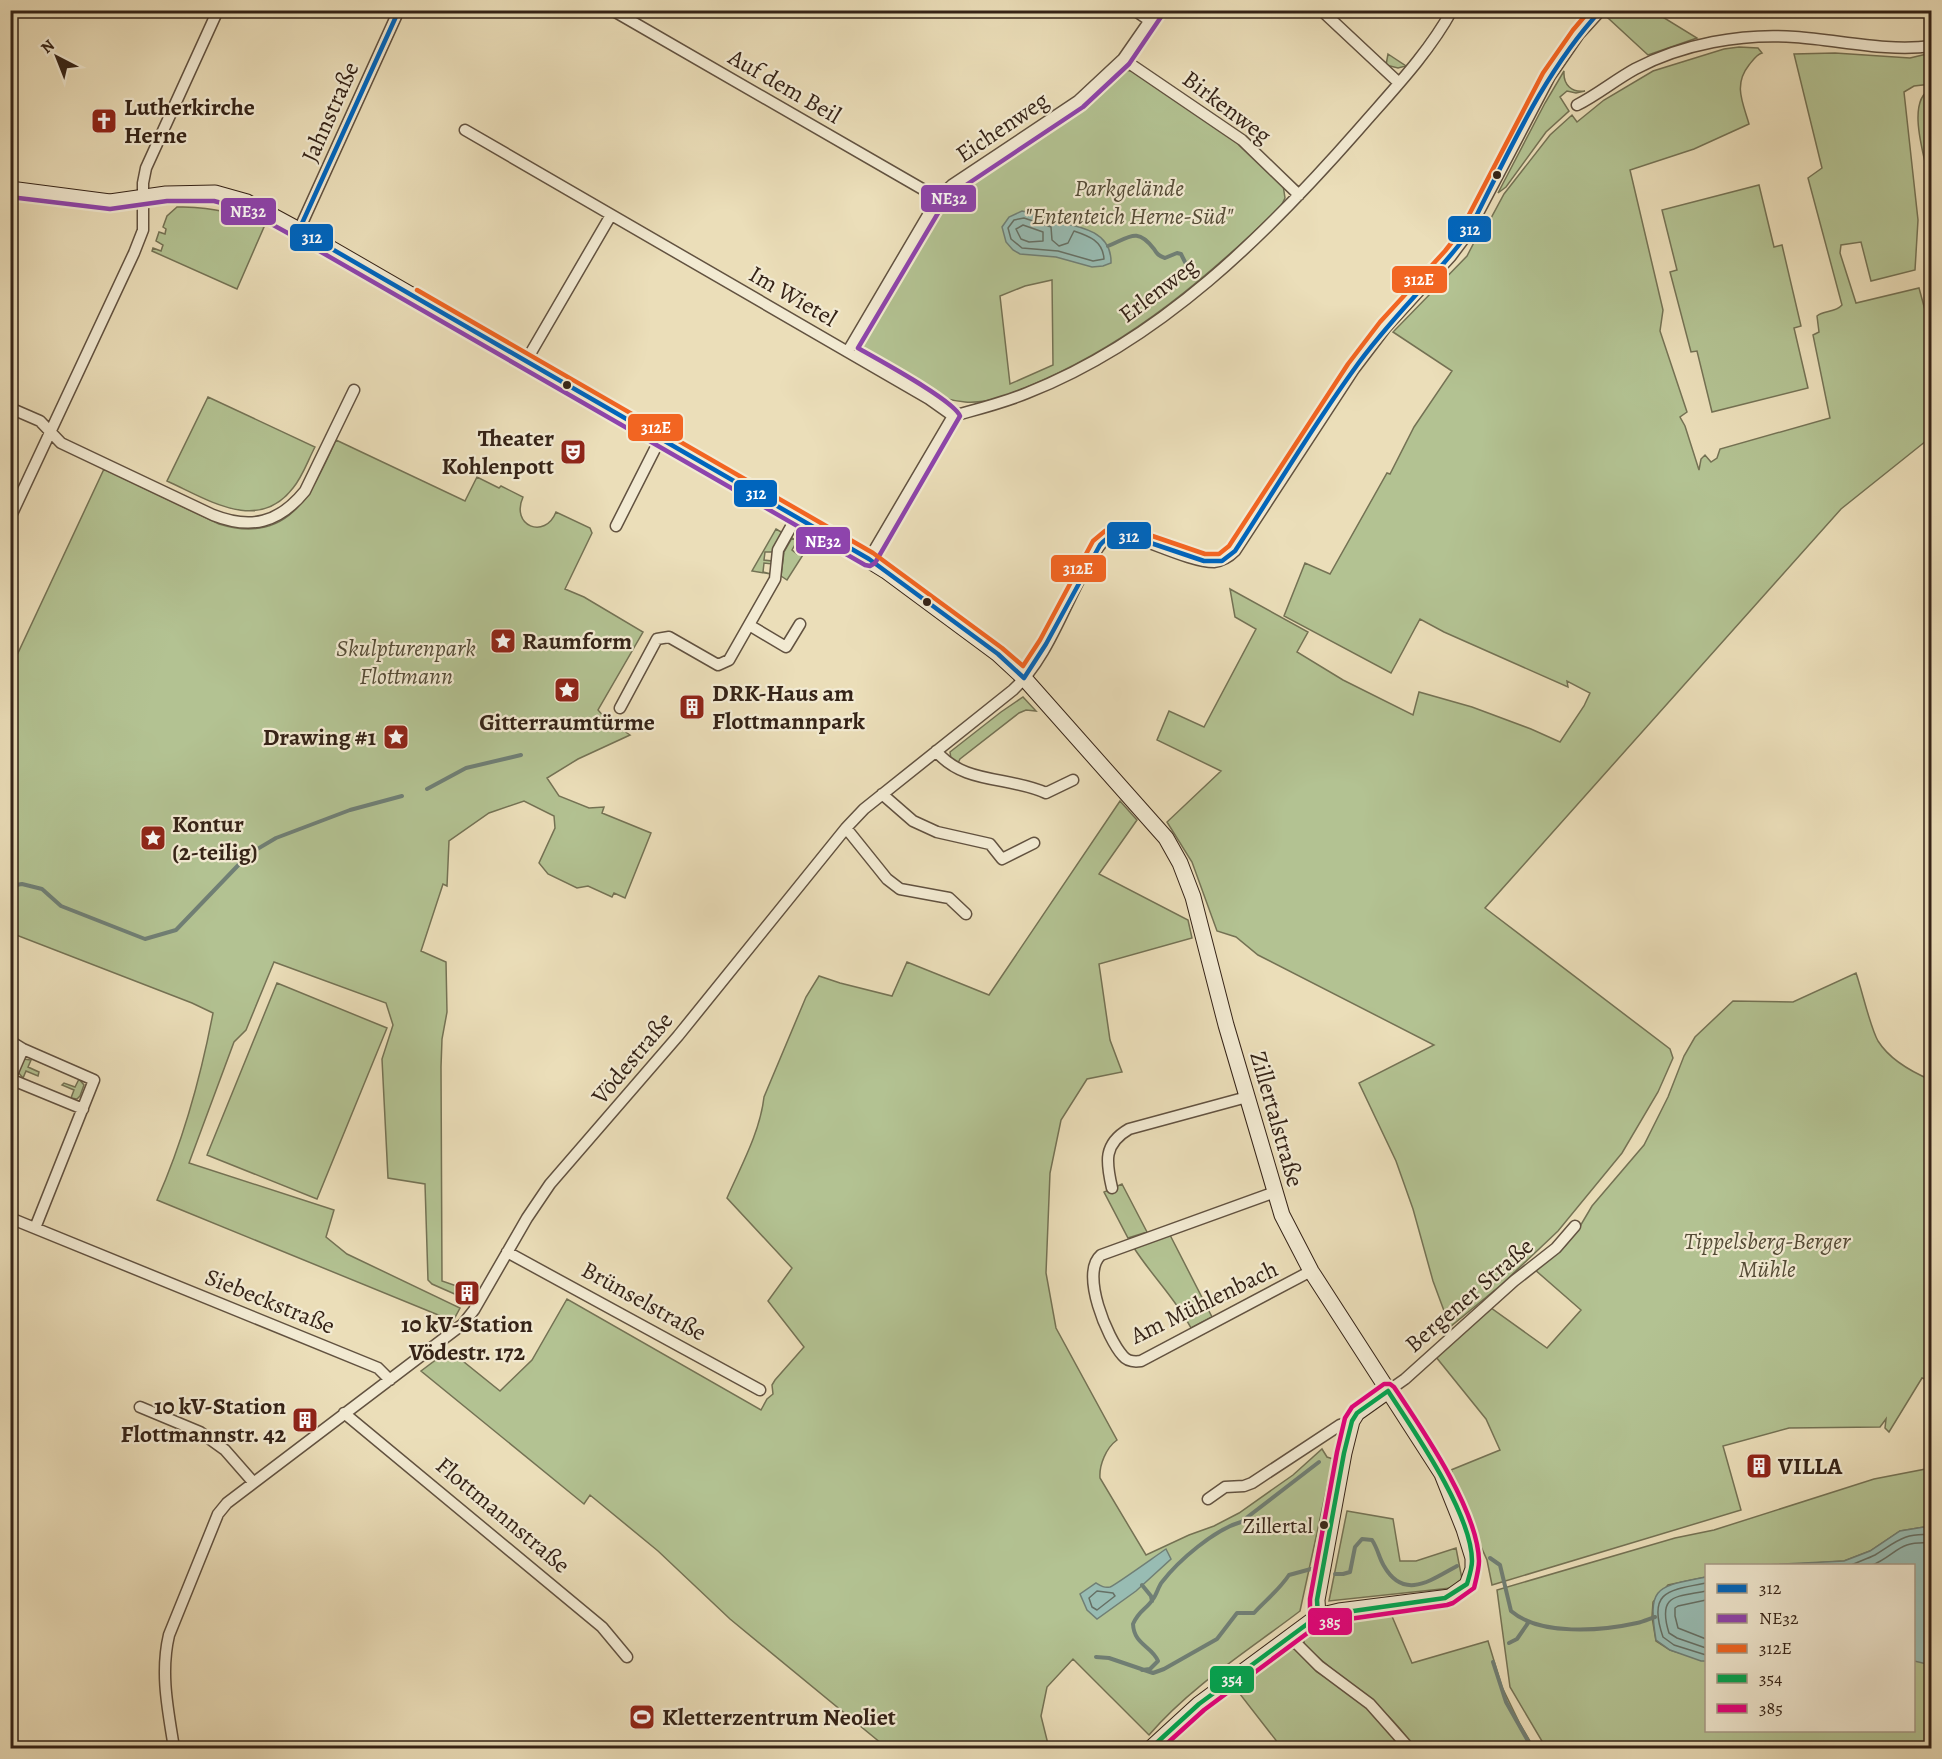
<svg xmlns="http://www.w3.org/2000/svg" width="1942" height="1759" font-family="Alegreya,serif">
<style>
.green{fill:#b3c292;stroke:#747254;stroke-width:1.5;fill-rule:evenodd}
.water{fill:#98bcb3;stroke:#707f75;stroke-width:1.5}
.lines{fill:none;stroke-linecap:round;stroke-linejoin:round}
.shore{stroke:#667065;stroke-width:1.5}
.stream{stroke:#707f75;stroke-width:4}
.street-casing{stroke:#625240;stroke-width:13}
.secondary-casing{stroke:#352317;stroke-width:17}
.street{stroke:#f2ead2;stroke-width:10}
.secondary{stroke:#f2ead2;stroke-width:15}
.bus-1-casing{stroke:#f2ead2;stroke-width:9}
.bus-2-casing{stroke:#f2ead2;stroke-width:9}
.bus-3-casing{stroke:#f2ead2;stroke-width:9}
.bus-4-casing{stroke:#f2ead2;stroke-width:9}
.bus-5-casing{stroke:#f2ead2;stroke-width:9}
.bus-1{stroke:#0065bd;stroke-width:4.5}
.bus-2{stroke:#8e44ad;stroke-width:4.5}
.bus-3{stroke:#f26522;stroke-width:4.5}
.bus-4{stroke:#00a651;stroke-width:4.5}
.bus-5{stroke:#e5007d;stroke-width:4.5}
.bus-dot{fill:#352317;stroke:#f2ead2;stroke-width:2}
.labels{text-anchor:middle;stroke-width:4.5;stroke-linejoin:round;paint-order:stroke}
.bus-label{font-size:22px;fill:#352317;stroke:#f2ead2;text-anchor:end}
.street-label{font-size:24px;fill:#352317;stroke:#f2ead2}
.poi-label{font-size:24px;font-weight:bold;fill:#352317;stroke:#f2ead2;text-anchor:start}
.park-label{font-size:24px;font-style:italic;fill:#544b36;stroke:#f2ead2}
.line-badge{stroke:#f2ead2;stroke-width:2}
.badge-label{font-size:16px;text-anchor:middle;font-weight:bold;fill:#fff}
</style>
<rect width="100%" height="100%" fill="#ebdeb9"/>
<filter id="stains"><feTurbulence type="fractalNoise" baseFrequency=".00333" numOctaves="4"/><feColorMatrix values="0 0 0 0 .2 0 0 0 0 .09 0 0 0 0 .02 0 0 0 .5 -.17"/></filter>
<radialGradient id="worn" r=".72"><stop offset=".6" stop-color="#630" stop-opacity="0"/><stop offset="1" stop-color="#630" stop-opacity=".3"/></radialGradient>
<path class="green" d="M1616 11H1653L1697 38 1648 55 1608 18Z
M1739 47 1758 48 1762 53C1757 54 1753 60 1749 65 1733 85 1743 103 1749 124L1694 149 1630 170 1663 310 1660 331 1687 412 1680 417 1685 426 1699 470 1701 459 1705 455 1711 462 1717 458 1720 449 1830 418 1813 335 1819 332 1817 316C1824 310 1835 313 1842 305L1808 178 1822 168 1794 54 1835 53 1910 58 1931 53V84L1914 86 1904 92 1918 220 1915 270 1871 281 1861 242 1841 245 1840 253 1856 303 1919 288 1931 332V437L1841 509 1485 908 1670 1049 1673 1058 1658 1092 1622 1153 1558 1231 1501 1285 1450 1327 1433 1281 1413 1209 1396 1161 1359 1083 1434 1045 1258 955 1236 937 1217 931 1192 862 1167 822 1221 771 1157 740 1169 711 1204 727 1256 629 1235 617 1230 589 1308 632 1297 652 1343 680 1413 715 1419 692 1472 707 1531 729 1560 742 1584 706 1590 693 1567 681 1568 687 1444 632 1420 619 1391 673 1284 616 1305 563 1330 574 1387 473 1390 474 1414 427 1452 371 1393 332 1467 256 1480 231 1491 218 1504 194 1550 135 1572 115 1577 122 1604 100 1653 71 1724 49Z
M1388 54 1406 66 1398 68 1386 65Z
M1120 70 1132 71 1210 122 1244 148 1283 185 1285 198 1281 206C1209 276 1135 339 1043 380 1018 391 993 404 965 402 929 399 899 376 870 359 865 352 860 343 863 335L934 214C969 170 1025 145 1071 113 1088 100 1102 82 1120 70ZM1052 280 1053 365 1010 384 1000 296 1025 286Z
M1564 71C1563 85 1572 93 1585 91L1576 93 1567 91 1560 97 1569 111 1546 132 1506 187 1498 193 1545 103Z
M1931 89 1932 175H1928C1924 155 1906 100 1931 89Z
M1759 185 1774 247 1782 245 1801 326 1794 328 1808 388 1712 412 1697 351 1691 352 1670 272 1677 270 1662 210Z
M183 207C213 208 237 212 264 227L237 289 152 251 153 248 161 251 163 245 156 241 159 232 165 234 166 229 163 227 167 216 177 207Z
M208 397 315 447C308 460 303 476 293 488 258 534 207 499 167 481Z
M336 440 465 501 477 477 499 488 501 486 523 497C510 526 545 540 556 512L590 528 592 533 565 589 584 597 643 632 598 710 605 718 630 735 578 759 547 778 559 796 589 808 604 807 602 813 651 833 625 898 614 893 612 897 588 886 577 888 548 874 539 863 555 828 554 816 524 801 489 813 449 841 447 886 443 884 421 951 446 962 447 1012 442 1039 441 1067 442 1281 471 1291 466 1299 432 1284 428 1280 425 1184 388 1178 382 1059 393 1025 386 1003 274 962 246 1030 234 1042 189 1163 334 1210 326 1237 347 1254 460 1308 453 1321 157 1200C183 1141 201 1076 213 1013L192 1003 11 933V668L104 469 219 524C290 546 312 492 336 440Z
M776 529 783 533 773 552H765L764 560 772 561V564L764 563 763 572 771 574 752 571Z
M792 538 797 541 792 550 797 554 803 544 808 547 787 580 781 576 784 552Z
M1023 697 1036 711 1026 710 1019 713 960 759 958 763 951 759 950 752 1001 712Z
M1120 801 1137 820 1099 874 1188 920 1192 938 1099 964 1110 1040 1122 1072 1087 1079 1061 1120 1050 1173 1046 1273 1056 1328 1117 1440C1106 1448 1099 1465 1100 1478L1146 1555 1189 1535 1214 1526 1239 1513 1293 1475 1322 1449 1327 1457 1333 1459 1300 1611C1249 1650 1191 1686 1149 1735L1073 1659 1047 1687 1041 1716 1049 1748H887L730 1619 658 1551 590 1495 584 1504 421 1371 449 1350 500 1391 532 1360 567 1299 761 1410 767 1399 773 1394 772 1385 775 1380 804 1347 768 1301 792 1268 727 1198C741 1166 760 1132 764 1097L806 997 819 976 840 983 892 996 907 962 989 995Z
M1856 973C1862 990 1870 1027 1878 1041 1890 1060 1912 1072 1931 1080V1381L1922 1378 1889 1432 1885 1428 1886 1419 1880 1427 1789 1428 1723 1446 1741 1510 1492 1585 1487 1560 1448 1473 1452 1472 1451 1470 1500 1450 1486 1419 1436 1357 1491 1308 1547 1348 1581 1310 1534 1269 1565 1246 1579 1228 1592 1206 1644 1145 1668 1097 1684 1056 1695 1037 1733 1001 1793 1002Z
M277 983 387 1028 317 1199 207 1155Z
M23 1059 31 1060 28 1067 39 1072 38 1076 26 1071 23 1078 17 1071Z
M79 1079 84 1085 80 1096 77 1099 71 1098 74 1090 62 1085 64 1083 75 1087Z
M1122 1184 1147 1232 1128 1238 1104 1192Z
M1170 1235 1212 1317 1191 1328C1176 1299 1152 1276 1134 1248Z
M1931 1468V1530L1924 1527 1900 1531 1870 1551 1844 1561 1765 1566H1706V1577L1668 1585 1653 1602 1652 1617 1656 1641 1670 1650 1706 1661V1730H1914V1660L1931 1662V1748H1546L1510 1687 1497 1590 1675 1538 1714 1530 1874 1479Z
M1347 1511 1393 1519 1400 1561H1416L1456 1548 1462 1579 1451 1588 1329 1601Z
M1391 1614 1412 1663 1488 1641 1502 1687 1520 1724 1534 1748H1414C1387 1704 1339 1680 1304 1644V1639C1326 1617 1362 1617 1391 1614Z
M1289 1649H1295L1317 1672 1364 1702 1392 1736 1399 1748H1282L1236 1689Z"/>
<path class="water" d="M1022 211C1032 213 1042 218 1053 221 1077 226 1112 230 1111 263L1103 266 1092 267 1056 257 1020 254 1013 250 1006 242 1002 227 1009 217Z
M1924 1527 1931 1530V1665L1914 1661V1566L1765 1565 1844 1561 1870 1551 1900 1531Z
M1166 1549 1171 1559 1136 1591 1097 1619 1087 1610 1080 1594 1096 1583C1101 1586 1104 1588 1110 1587 1114 1586 1157 1555 1166 1549Z
M1706 1577V1661H1701L1670 1650 1656 1640C1647 1585 1657 1587 1706 1577Z"/>
<g class="lines">
<path class="shore" d="M1024 218 1051 227 1052 240 1059 246 1068 243 1074 231C1089 236 1103 241 1104 259L1093 261 1058 251 1022 248 1011 239 1008 228 1014 220Z
M1023 225 1043 232V241L1029 242 1021 239 1016 229Z
M1849 1566C1857 1562 1867 1559 1875 1555 1896 1542 1905 1532 1932 1535
M1870 1566C1898 1555 1896 1540 1932 1543
M1706 1583C1669 1590 1647 1591 1663 1637L1674 1645 1706 1655
M1097 1591 1113 1593 1115 1596 1097 1610 1092 1607 1089 1598Z
M1706 1591C1676 1597 1657 1594 1669 1633L1677 1638 1706 1648
M1706 1600 1678 1606 1675 1608V1616L1678 1628 1706 1639"/>
<path class="stream" d="M1108 246C1130 237 1137 227 1154 249 1157 254 1159 256 1165 258L1177 253 1181 254 1185 262
M427 789 466 768 521 755
M10 886 22 884 42 889 61 906 145 939 176 930 249 854 276 838 350 810 402 796
M1490 1558 1500 1565 1511 1611C1540 1636 1601 1631 1637 1623 1643 1622 1649 1619 1655 1617
M1335 1574H1343L1350 1572 1355 1547 1362 1539 1372 1540C1378 1549 1379 1558 1384 1566 1404 1601 1431 1580 1457 1566
M1142 1585 1151 1596 1152 1601
M1509 1643 1517 1639 1528 1623
M1096 1657 1109 1658 1153 1673 1164 1669 1217 1639 1237 1613H1254C1266 1600 1279 1590 1289 1575L1311 1569
M1493 1662 1506 1702 1532 1748
M1142 1670 1150 1669 1158 1661C1152 1646 1134 1645 1133 1624 1139 1610 1147 1609 1153 1599 1157 1594 1158 1587 1162 1582 1179 1560 1214 1530 1241 1522L1319 1462"/>
<g class="street-casing">
<path id="street" d="M612 10 938 198
M1134 10 1150 21
M1321 10 1399 83
M1123 59 1242 140 1299 195
M1577 105C1597 95 1615 80 1635 69 1682 44 1742 33 1795 37 1840 40 1886 52 1932 46
M465 130 929 399 953 416
M299 230 399 10
M848 351 938 198 952 185 1078 101 1123 59 1157 10
M526 361 611 215
M10 408 40 421 61 443 213 515C251 530 279 523 305 491L354 390
M10 518 134 253 143 230V183L146 168 218 10
M616 526 660 439
M869 559 953 416C978 409 1003 403 1027 393 1160 341 1267 234 1359 129 1392 91 1428 54 1452 10
M749 625 786 647 800 624
M620 708 657 639 669 637 718 665 729 660 775 579 778 550 797 516
M936 751C964 785 1010 776 1046 793L1073 780
M882 794 913 821 937 832 990 844 1002 859 1034 843
M846 828 887 879 900 889 949 898 966 914
M10 1041 23 1049 94 1080 35 1228
M10 1079 83 1109
M10 1079 23 1049
M1112 1188C1106 1162 1103 1144 1129 1129L1247 1097
M1275 1192 1101 1255C1080 1273 1107 1338 1123 1356 1127 1361 1134 1362 1141 1361L1311 1271
M10 1218 378 1368 390 1380
M507 1252 760 1390
M1388 1391 1405 1379 1514 1281 1556 1248 1575 1226
M140 1407 200 1432 225 1450 253 1482
M344 1413 602 1627 627 1657
M1208 1499 1225 1487 1244 1486 1252 1483 1340 1425 1352 1421
M1290 1637 1319 1666 1370 1704 1409 1748
M174 1748C168 1710 160 1673 169 1635L218 1514 227 1503 463 1324 474 1310 527 1218 550 1184 678 1036 846 828 864 809 1013 690C1055 651 1069 584 1104 540L1114 534H1122C1148 540 1190 562 1214 562 1223 561 1229 557 1235 551L1354 369 1386 327 1451 256 1466 236 1550 76 1579 34 1601 10"/>
</g>
<g class="secondary-casing">
<path id="secondary" d="M10 189 110 202 166 194 215 193 247 202 299 230 660 439 797 516 886 571 998 654 1024 678 1166 838 1180 863 1193 897 1226 1025 1282 1215 1311 1271 1442 1474 1464 1529 1473 1558V1569L1467 1585 1450 1597 1339 1611 1318 1616 1199 1704 1151 1748
M1318 1616 1317 1600 1344 1453 1352 1421 1357 1413 1388 1391"/>
</g>
<use href="#street" class="street"/>
<use href="#secondary" class="secondary"/>
<g class="bus-1-casing">
<path id="bus-1" d="M399 10 299 230 869 559 998 654 1024 678 1046 644 1100 545C1108 536 1115 533 1127 535L1204 561H1222L1235 551C1275 490 1312 427 1355 368 1388 321 1431 282 1466 236 1506 159 1541 75 1601 10"/>
</g>
<g class="bus-2-casing">
<path id="bus-2" d="M10 197 110 209 167 201H214L244 209 295 237 865 565 870 566 875 563 960 416C954 400 877 359 858 348L944 203 957 191 1083 107 1129 64 1163 14"/>
</g>
<g class="bus-3-casing">
<path id="bus-3" d="M417 290 873 553 1002 648 1023 666 1040 640 1093 541 1105 531 1119 527 1129 528 1205 554H1219L1229 546 1348 364 1380 322 1445 251 1460 232 1543 73 1573 30 1590 10"/>
</g>
<g class="bus-4-casing">
<path id="bus-4" d="M1388 1391C1414 1431 1472 1514 1472 1561 1472 1568 1469 1577 1467 1584L1445 1598 1318 1616 1317 1600 1344 1453 1352 1421 1357 1413Z
M1151 1748 1199 1704 1318 1616"/>
</g>
<g class="bus-5-casing">
<path id="bus-5" d="M1162 1748 1204 1710 1321 1623 1447 1605 1453 1603 1474 1588C1476 1580 1479 1569 1479 1561 1478 1510 1422 1429 1394 1387L1390 1384H1384L1352 1407 1345 1418 1337 1452 1310 1599V1612"/>
</g>
<use href="#bus-1" class="bus-1"/>
<use href="#bus-2" class="bus-2"/>
<use href="#bus-3" class="bus-3"/>
<use href="#bus-4" class="bus-4"/>
<use href="#bus-5" class="bus-5"/>
</g>
<defs>
<g id="church-square" transform="scale(1.35)"><rect x="-9" y="-9" width="18" height="18" rx="4" fill="#8f2418" stroke="#f2ead2"/><path d="M-1.2-6h2.4v3.5h3.3v2.4h-3.3V6h-2.4V-.1h-3.3v-2.4h3.3Z" fill="#fff"/></g>
<g id="theatre-square" transform="scale(1.35)"><rect x="-9" y="-9" width="18" height="18" rx="4" fill="#8f2418" stroke="#f2ead2"/><path d="M-5-5.5Q0-4 5-5.5V0Q5 5 0 6Q-5 5-5 0ZM-3.3-2.5H-1v1.5H-3.3ZM1-2.5H3.3v1.5H1ZM-2.8 1Q0 5.5 2.8 1Z" fill="#fff"/></g>
<g id="sight-square" transform="scale(1.35)"><rect x="-9" y="-9" width="18" height="18" rx="4" fill="#8f2418" stroke="#f2ead2"/><path d="M0-6L1.8-2.2L6-1.7L2.9 1.2L3.7 5.4L0 3.3L-3.7 5.4L-2.9 1.2L-6-1.7L-1.8-2.2Z" fill="#fff"/></g>
<g id="building-square" transform="scale(1.35)"><rect x="-9" y="-9" width="18" height="18" rx="4" fill="#8f2418" stroke="#f2ead2"/><path d="M-4-6H4V6H1V3H-1V6H-4ZM-2.5-4.3h1.7v1.8h-1.7ZM.8-4.3h1.7v1.8H.8ZM-2.5-1h1.7V.8h-1.7ZM.8-1h1.7V.8H.8Z" fill="#fff"/></g>
<g id="stadium-square" transform="scale(1.35)"><rect x="-9" y="-9" width="18" height="18" rx="4" fill="#8f2418" stroke="#f2ead2"/><path d="M0-5a6.5 5 0 1 0 0 10a6.5 5 0 1 0 0-10ZM-3.5-1.8h7v3.6h-7Z" fill="#fff"/></g>
</defs>
<g fill-rule="evenodd">
<use href="#church-square" x="104" y="121"/>
<use href="#theatre-square" x="573" y="452"/>
<use href="#sight-square" x="503" y="641"/>
<use href="#sight-square" x="567" y="690"/>
<use href="#building-square" x="692" y="707"/>
<use href="#sight-square" x="396" y="737"/>
<use href="#sight-square" x="153" y="838"/>
<use href="#building-square" x="467" y="1293"/>
<use href="#building-square" x="305" y="1420"/>
<use href="#building-square" x="1759" y="1466"/>
<use href="#stadium-square" x="642" y="1717"/>
</g>
<g class="bus-dot">
<circle cx="1497" cy="175" r="5"/>
<circle cx="567" cy="385" r="5"/>
<circle cx="927" cy="602" r="5"/>
<circle cx="1324" cy="1525" r="5"/>
</g>
<g class="labels">
<g class="bus-label">
<text x="1313" y="1533">Zillertal</text>
</g>
<g class="street-label">
<text transform="translate(785 86) rotate(30)" y="8">Auf dem Beil</text>
<text transform="translate(1227 107) rotate(37)" y="8">Birkenweg</text>
<text transform="translate(330 112) rotate(-66)" y="8">Jahnstraße</text>
<text transform="translate(1002 127) rotate(-34)" y="8">Eichenweg</text>
<text transform="translate(1158 290) rotate(-37)" y="8">Erlenweg</text>
<text transform="translate(793 296) rotate(30)" y="8">Im Wietel</text>
<text transform="translate(632 1058) rotate(-50)" y="8">Vödestraße</text>
<text transform="translate(1277 1119) rotate(74)" y="8">Zillertalstraße</text>
<text transform="translate(1469 1295) rotate(-41)" y="8">Bergener Straße</text>
<text transform="translate(270 1301) rotate(22)" y="8">Siebeckstraße</text>
<text transform="translate(644 1301) rotate(29)" y="8">Brünselstraße</text>
<text transform="translate(1204 1302) rotate(-26)" y="8">Am Mühlenbach</text>
<text transform="translate(503 1515) rotate(40)" y="8">Flottmannstraße</text>
</g>
<g class="poi-label">
<text x="124" y="115">Lutherkirche<tspan x="124" dy="28">Herne</tspan></text>
<text x="554" y="446" text-anchor="end">Theater<tspan x="554" dy="28">Kohlenpott</tspan></text>
<text x="522" y="649">Raumform</text>
<text x="712" y="701">DRK-Haus am<tspan x="712" dy="28">Flottmannpark</tspan></text>
<text x="567" y="730" text-anchor="middle">Gitterraumtürme</text>
<text x="376" y="745" text-anchor="end">Drawing #1</text>
<text x="172" y="832">Kontur<tspan x="172" dy="28">(2-teilig)</tspan></text>
<text x="467" y="1332" text-anchor="middle">10 kV-Station<tspan x="467" dy="28">Vödestr. 172</tspan></text>
<text x="286" y="1414" text-anchor="end">10 kV-Station<tspan x="286" dy="28">Flottmannstr. 42</tspan></text>
<text x="1778" y="1474">VILLA</text>
<text x="662" y="1725">Kletterzentrum Neoliet</text>
</g>
<g class="park-label">
<text x="1129" y="196">Parkgelände<tspan x="1129" dy="28">"Ententeich Herne-Süd"</tspan></text>
<text x="406" y="656">Skulpturenpark<tspan x="406" dy="28">Flottmann</tspan></text>
<text x="1767" y="1249">Tippelsberg-Berger<tspan x="1767" dy="28">Mühle</tspan></text>
</g>
</g>
<g class="line-badge">
<rect x="920" y="184" width="57" height="29" rx="6" fill="#8e44ad"/>
<rect x="220" y="197" width="57" height="29" rx="6" fill="#8e44ad"/>
<rect x="1447" y="215" width="45" height="28" rx="6" fill="#0065bd"/>
<rect x="289" y="223" width="45" height="29" rx="6" fill="#0065bd"/>
<rect x="1391" y="265" width="57" height="29" rx="6" fill="#f26522"/>
<rect x="627" y="413" width="57" height="29" rx="6" fill="#f26522"/>
<rect x="733" y="479" width="45" height="29" rx="6" fill="#0065bd"/>
<rect x="1106" y="521" width="46" height="29" rx="6" fill="#0065bd"/>
<rect x="795" y="526" width="56" height="29" rx="6" fill="#8e44ad"/>
<rect x="1050" y="554" width="57" height="29" rx="6" fill="#f26522"/>
<rect x="1307" y="1607" width="46" height="29" rx="6" fill="#e5007d"/>
<rect x="1209" y="1665" width="46" height="29" rx="6" fill="#00a651"/>
</g>
<g class="badge-label">
<text x="949" y="204">NE32</text>
<text x="248" y="217">NE32</text>
<text x="1470" y="235">312</text>
<text x="312" y="243">312</text>
<text x="1419" y="285">312E</text>
<text x="656" y="433">312E</text>
<text x="756" y="499">312</text>
<text x="1129" y="542">312</text>
<text x="823" y="547">NE32</text>
<text x="1078" y="574">312E</text>
<text x="1330" y="1628">385</text>
<text x="1232" y="1685">354</text>
</g>
<rect width="1942" height="1759" fill="none" stroke="#ebdeb9" stroke-width="36"/>
<rect x="12" y="12" width="1918" height="1735" fill="none" stroke="#352317" stroke-width="3"/>
<rect x="18" y="18" width="1906" height="1723" fill="none" stroke="#352317" stroke-width="1.5"/>
<rect x="1705" y="1564" width="210" height="168" fill="#f2ead2" stroke="#a69a87" stroke-width="1.5"/>
<rect x="1717" y="1584" width="30" height="9" fill="#0065bd" stroke="#a69a87" stroke-width="1.5"/>
<text x="1759" y="1594" font-size="18" fill="#352317">312</text>
<rect x="1717" y="1614" width="30" height="9" fill="#8e44ad" stroke="#a69a87" stroke-width="1.5"/>
<text x="1759" y="1624" font-size="18" fill="#352317">NE32</text>
<rect x="1717" y="1644" width="30" height="9" fill="#f26522" stroke="#a69a87" stroke-width="1.5"/>
<text x="1759" y="1654" font-size="18" fill="#352317">312E</text>
<rect x="1717" y="1674" width="30" height="9" fill="#00a651" stroke="#a69a87" stroke-width="1.5"/>
<text x="1759" y="1684" font-size="18" fill="#352317">354</text>
<rect x="1717" y="1704" width="30" height="9" fill="#e5007d" stroke="#a69a87" stroke-width="1.5"/>
<text x="1759" y="1714" font-size="18" fill="#352317">385</text>
<g transform="translate(57 57) rotate(318)" stroke="#f2ead2" stroke-width="4.5" paint-order="stroke">
<path d="M0-4.5L10 22L0 15L-10 22Z" fill="#352317"/>
<text y="-9" font-size="16" font-weight="bold" text-anchor="middle" fill="#352317">N</text>
</g>
<rect width="100%" height="100%" filter="url(#stains)"/>
<rect width="100%" height="100%" fill="url(#worn)"/>
</svg>
